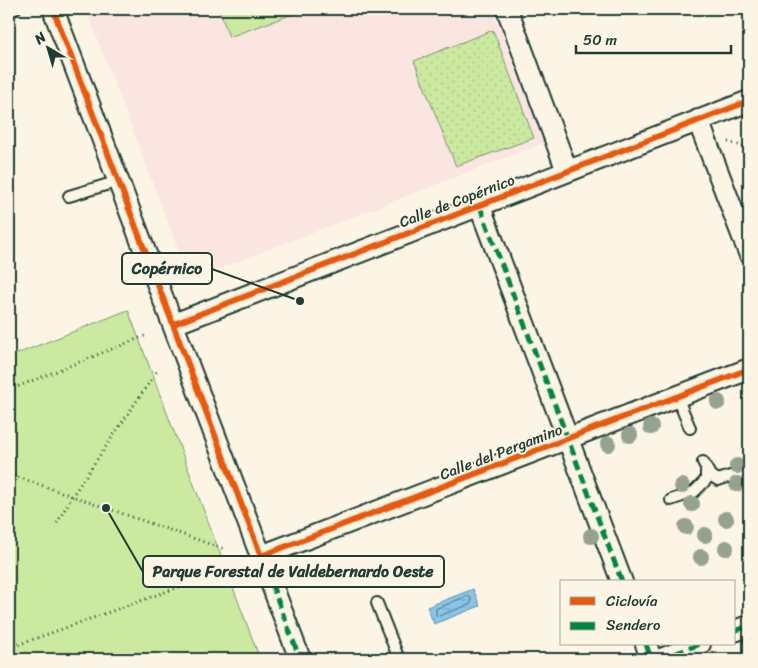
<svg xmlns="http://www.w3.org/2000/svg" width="758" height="668" font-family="Sriracha,sans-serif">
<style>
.built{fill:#fae5e1}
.green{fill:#cce9a0;stroke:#76936a}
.garden{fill:url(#garden-dots);stroke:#76936a}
.water{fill:url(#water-ripples);stroke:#5f8fa1}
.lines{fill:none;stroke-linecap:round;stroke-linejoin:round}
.shore{stroke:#4a737c;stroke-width:1}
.lane-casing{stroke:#1f3d34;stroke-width:14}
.street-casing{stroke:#1f3d34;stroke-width:24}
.path{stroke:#1f3d34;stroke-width:3;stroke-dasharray:1 4;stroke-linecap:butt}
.lane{stroke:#fcf5e5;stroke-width:10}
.street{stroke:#fcf5e5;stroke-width:20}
.quiet{stroke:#00873e;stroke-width:5;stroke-dasharray:10 5;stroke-linecap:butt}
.cycleway-casing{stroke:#fcf5e5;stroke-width:9}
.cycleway{stroke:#e8590c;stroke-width:6}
.tree{fill:#96a290}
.labels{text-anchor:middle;stroke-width:4;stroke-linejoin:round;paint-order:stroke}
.street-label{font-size:15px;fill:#1f3d34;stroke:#fcf5e5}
.leader{fill:none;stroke:#1f3d34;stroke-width:2}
.callout-dot{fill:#1f3d34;stroke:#fcf5e5;stroke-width:2}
.callout{fill:#fcf5e5;stroke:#1f3d34;stroke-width:2}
.callout-label{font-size:16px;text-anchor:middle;font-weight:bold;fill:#1f3d34}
</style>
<defs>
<pattern id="garden-dots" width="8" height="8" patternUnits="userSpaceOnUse" patternTransform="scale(1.25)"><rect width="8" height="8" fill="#cce9a0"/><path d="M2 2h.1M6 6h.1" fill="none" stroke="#afc98a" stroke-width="1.8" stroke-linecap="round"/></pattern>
<pattern id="water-ripples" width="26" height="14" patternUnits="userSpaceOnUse" patternTransform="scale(1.25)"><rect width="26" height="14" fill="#8ac5e9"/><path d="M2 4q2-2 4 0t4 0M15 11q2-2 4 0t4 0" fill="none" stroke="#70a1be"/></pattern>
</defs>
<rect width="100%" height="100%" fill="#fcf5e5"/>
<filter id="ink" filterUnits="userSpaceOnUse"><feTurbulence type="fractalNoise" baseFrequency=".02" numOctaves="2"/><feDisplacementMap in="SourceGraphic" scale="10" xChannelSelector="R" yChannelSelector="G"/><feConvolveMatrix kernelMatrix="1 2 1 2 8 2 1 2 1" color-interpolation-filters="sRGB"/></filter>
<g filter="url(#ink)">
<path class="built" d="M110 9H492L544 143 190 280 89 17Z"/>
<path class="green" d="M219 9H307L229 37Z
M128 310 260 659H9V357Z"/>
<path class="garden" d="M493 30 534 138 456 166 414 61Z"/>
<path class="water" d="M473 589 480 606 434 624 427 607Z"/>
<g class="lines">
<path class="shore" d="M468 596 471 598V604L439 616 436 615V609Z"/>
<g class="lane-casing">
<path id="lane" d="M9 11 15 9
M69 196 119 181
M677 397 690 428
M703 462 710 475 718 480 749 470
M671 500 694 492 706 480V471
M377 603 399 659"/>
</g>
<g class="street-casing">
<path id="street" d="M53 9 300 659
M507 9 567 171
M698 120 749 253
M480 207 622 582
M174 324 749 101
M261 556 749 369
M734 631 749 626
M646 644 651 659
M661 659 700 644"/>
</g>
<path class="path" d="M728 142 749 148
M9 390 147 335
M9 474 224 549
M57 523 73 495 157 371
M9 648 232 568"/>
<use href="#lane" class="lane"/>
<use href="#street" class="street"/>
<path class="quiet" d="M480 207 622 582
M261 556 300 659
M734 631 749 626
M646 644 651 659
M661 659 700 644"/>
<g class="cycleway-casing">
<path id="cycleway" d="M53 9 261 556 749 369
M174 324 749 101"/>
</g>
<use href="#cycleway" class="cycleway"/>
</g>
<g class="tree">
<circle cx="718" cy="402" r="8"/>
<circle cx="651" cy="427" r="8"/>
<circle cx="630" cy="435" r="8"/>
<circle cx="608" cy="444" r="8"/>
<circle cx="737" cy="466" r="8"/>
<circle cx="737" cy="484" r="8"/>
<circle cx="682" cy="486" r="8"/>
<circle cx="692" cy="504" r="8"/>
<circle cx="726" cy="519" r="8"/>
<circle cx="686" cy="527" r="8"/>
<circle cx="705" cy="535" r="8"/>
<circle cx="591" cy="536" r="8"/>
<circle cx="726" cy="548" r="8"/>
<circle cx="701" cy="557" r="8"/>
</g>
</g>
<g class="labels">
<g class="street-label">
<text transform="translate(457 201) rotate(-21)" y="5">Calle de Copérnico</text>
<text transform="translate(501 452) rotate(-21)" y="5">Calle del Pergamino</text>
</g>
</g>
<path class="leader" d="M300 301L212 269M106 508L143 572"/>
<g class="callout-dot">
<circle cx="300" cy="301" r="5"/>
<circle cx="106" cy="508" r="5"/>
</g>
<g class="callout">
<rect x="122" y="253" width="90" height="31" rx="5"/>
<rect x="143" y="556" width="301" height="31" rx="5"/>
</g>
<g class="callout-label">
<text x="167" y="274">Copérnico</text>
<text x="293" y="577">Parque Forestal de Valdebernardo Oeste</text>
</g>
<rect width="758" height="668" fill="none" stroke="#fcf5e5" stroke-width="30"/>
<rect x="15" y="15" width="728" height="638" fill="none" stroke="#1f3d34" stroke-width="2" filter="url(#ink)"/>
<rect x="560" y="580" width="175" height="65" fill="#fcf5e5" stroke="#a4ab9e"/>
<rect x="570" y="597" width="25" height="8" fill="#e8590c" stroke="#a4ab9e"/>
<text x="606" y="606" font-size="15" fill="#1f3d34">Ciclovía</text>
<rect x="570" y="622" width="25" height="8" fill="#00873e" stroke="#a4ab9e"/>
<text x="606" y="630" font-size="15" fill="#1f3d34">Sendero</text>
<g transform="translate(48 48) rotate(322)" stroke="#fcf5e5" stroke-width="4" paint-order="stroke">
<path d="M0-4L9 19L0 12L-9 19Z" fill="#1f3d34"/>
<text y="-8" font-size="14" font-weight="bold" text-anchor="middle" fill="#1f3d34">N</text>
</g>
<path d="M576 45v8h155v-8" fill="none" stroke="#1f3d34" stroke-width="2.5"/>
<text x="583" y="45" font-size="15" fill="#1f3d34" stroke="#fcf5e5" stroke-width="4" paint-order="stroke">50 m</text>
</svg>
